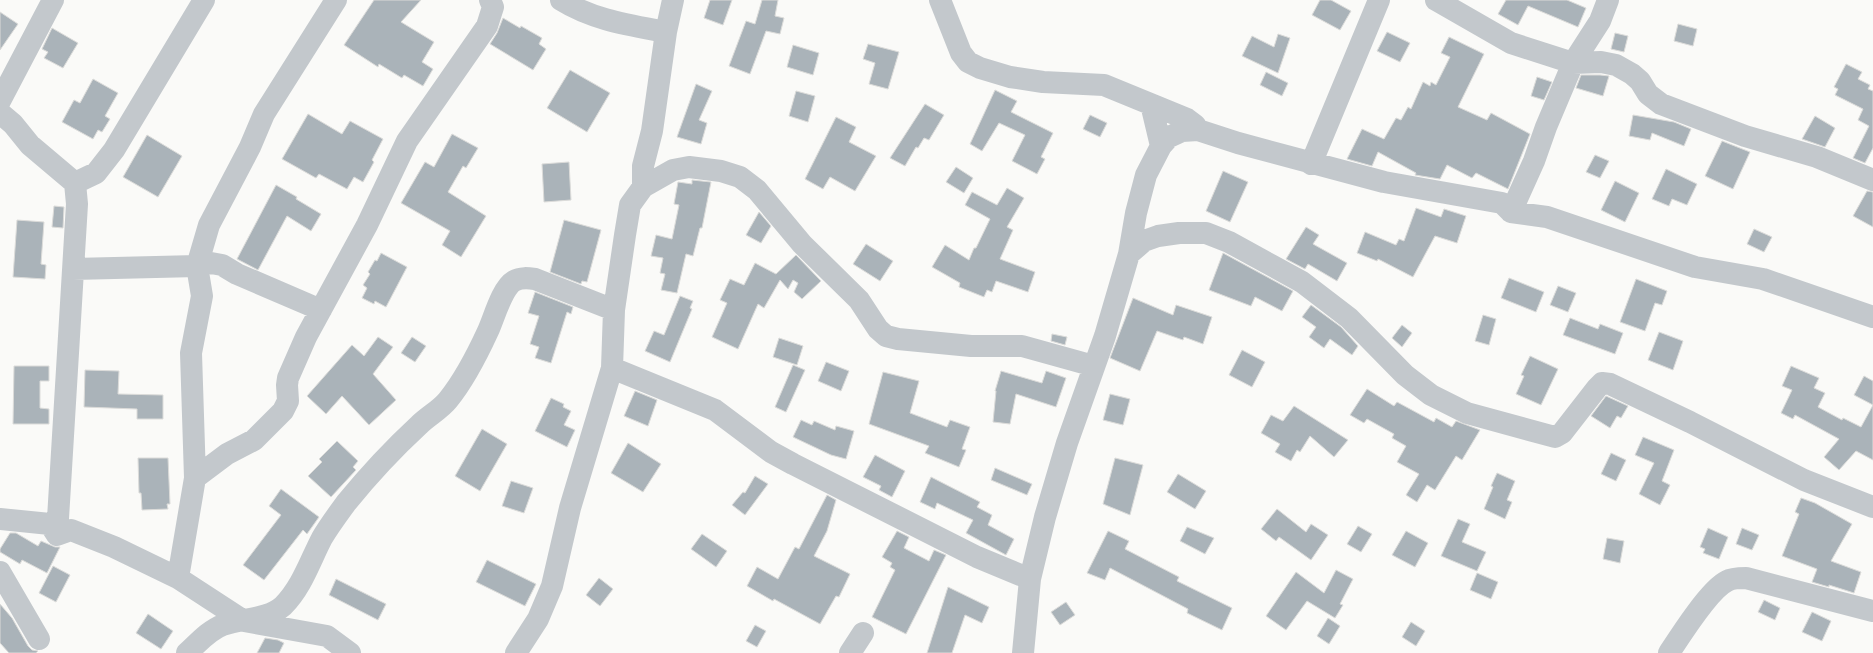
<svg xmlns="http://www.w3.org/2000/svg" width="1873" height="653" font-family="'DM Sans',sans-serif">
<style>
.building{fill:#aab3b9;stroke:#dcdcda}
.lines{fill:none;stroke-linecap:round;stroke-linejoin:round}
.minor{stroke:#c3c8cc;stroke-width:22}
</style>
<rect width="100%" height="100%" fill="#fafaf8"/>
<path class="building" d="M374 0H421L401 22 434 42 422 62 433 69 423 86 404 75 402 78 379 64 378 67 344 45Z
M710 0H732L723 25 704 18Z
M762 0H778L775 16 784 18 780 34 766 31 750 74 729 66 746 21 755 24Z
M1320 0H1331L1351 11 1340 30 1312 15Z
M1506 0H1567L1586 8 1578 27 1528 6 1518 25 1498 14Z
M0 12 18 24 0 50Z
M503 18 520 28 521 26 542 38 539 44 546 49 533 70 490 44 497 33Z
M1678 24 1697 29 1693 46 1674 41Z
M52 28 78 43 63 68 44 58 48 52 42 49Z
M1387 32 1410 43 1400 62 1377 51Z
M1615 33 1628 36 1624 52 1611 49Z
M1278 34 1290 38 1278 73 1242 56 1252 36 1274 47Z
M1449 37 1484 54 1458 107 1487 120 1491 113 1530 134 1508 189 1476 173 1472 178 1447 165 1440 179 1415 175 1416 173 1378 152 1372 166 1347 159 1362 129 1384 139 1396 118 1401 120 1408 107 1411 109 1423 82 1430 86 1431 82 1436 85 1450 57 1441 53Z
M868 44 899 52 888 89 869 84 875 63 863 59Z
M793 45 819 53 813 75 787 67Z
M1846 64 1862 72 1858 79 1870 85 1868 89 1873 91V148L1865 163 1853 158 1869 126 1858 120 1863 109 1835 95 1838 89 1834 87Z
M570 70 610 93 587 132 547 108Z
M1266 72 1288 83 1282 96 1260 85Z
M1581 75H1600L1609 76 1603 96 1576 88Z
M1537 77 1552 82 1544 100 1531 96Z
M93 79 118 93 105 116 110 119 102 132 98 130 93 139 62 122 74 100 80 103Z
M696 84 712 91 699 120 707 123 701 144 677 137Z
M995 90 1017 101 1011 112 1053 133 1041 157 1045 159 1037 174 1012 161 1025 135 999 123 982 151 970 144Z
M796 91 815 96 808 122 789 116Z
M925 104 944 115 929 140 924 138 918 148 916 147 905 166 890 158Z
M308 114 342 134 350 121 383 139 372 160 374 162 363 182 354 177 347 189 319 174 316 178 282 159Z
M1090 115 1107 123 1100 137 1083 129Z
M1633 115 1674 122 1691 129 1684 146 1652 133 1650 140 1629 136Z
M1815 116 1835 128 1825 147 1802 139Z
M836 117 856 127 849 142 876 156 855 191 830 177 823 189 805 179Z
M452 134 478 148 466 168 463 166 448 192 486 216 461 257 442 245 450 231 401 203 425 162 434 167Z
M147 135 182 156 158 197 123 177Z
M1722 141 1750 152 1733 189 1705 176Z
M1595 155 1609 161 1600 178 1586 172Z
M569 162 571 200 544 202 542 164Z
M956 167 973 178 964 193 946 182Z
M1666 169 1697 184 1687 205 1672 199 1669 206 1652 199Z
M1223 171 1248 182 1230 222 1206 211Z
M692 180 711 182 702 228H700L693 256 686 254 677 293 661 290 665 274 660 273 663 258 651 256 656 235 672 239 679 205 674 204 678 182 692 184Z
M1615 181 1639 193 1625 222 1601 210Z
M276 185 297 197 296 199 321 214 311 231 287 216 258 270 237 259Z
M1007 188 1024 198 1007 227 1013 230 1000 259 1035 272 1028 292 996 281 992 292 987 290 984 297 959 287 960 283 932 267 945 245 969 260 974 248H976L990 219 965 205 972 192 997 205Z
M1867 191 1873 192V227L1853 216Z
M54 206 64 207 63 228 52 227Z
M1416 208 1441 217 1444 209 1466 216 1457 243 1435 236 1413 277 1378 259 1377 261 1357 253 1365 232 1396 245 1399 239 1404 241Z
M759 212 771 226 761 243 746 235Z
M17 220 44 222 41 264 46 265 45 279 13 277Z
M564 220 601 230 587 282 582 281 581 284 550 272Z
M1306 227 1319 235 1313 244 1347 263 1337 281 1308 264 1305 269 1286 259Z
M1754 229 1772 237 1764 252 1747 244Z
M866 244 893 261 880 281 853 264Z
M381 253 407 267 386 307 375 301 374 304 362 298 367 288 363 285 370 274 368 272 375 260 377 261Z
M1223 253 1293 291 1282 311 1255 297 1251 306 1209 290Z
M796 255 821 281 802 299 794 292 798 283 793 280 788 289 780 280 764 308 758 304 738 349 712 337 727 303 720 300 730 279 744 285 755 263 776 274Z
M1509 278 1544 292 1536 312 1501 298Z
M1636 279 1667 291 1662 305 1655 303 1645 331 1620 322Z
M1558 286 1576 293 1568 312 1550 305Z
M535 292 573 307 571 314 567 312 551 363 535 358 539 347 530 344 539 316 528 313Z
M680 296 693 301 690 308 692 309 670 362 645 351 654 331 664 335Z
M1133 298 1173 315 1176 305 1212 317 1203 344 1184 337 1183 340 1157 331 1140 371 1110 358Z
M1311 305 1341 327 1358 346 1352 355 1330 339 1324 348 1309 337 1316 327 1302 317Z
M1483 315 1496 319 1489 345 1475 341Z
M1570 318 1598 329 1600 324 1623 333 1615 354 1563 335Z
M1402 325 1412 333 1402 347 1392 338Z
M1659 332 1683 341 1673 370 1648 360Z
M1052 334 1067 337 1065 345 1051 341Z
M378 337 393 347 373 374 396 400 369 425 342 396 326 414 307 396 352 345 364 356Z
M412 337 426 346 415 362 401 353Z
M779 338 803 346 797 365 773 357Z
M1242 350 1265 362 1252 387 1229 375Z
M1530 356 1558 369 1541 405 1516 394 1524 376 1521 375Z
M826 362 849 371 841 391 818 381Z
M793 365 805 370 786 412 775 407Z
M14 366H49V381H40V408L49 409V424H13Z
M1791 366 1819 378 1814 388 1825 393 1818 407 1842 420 1843 418 1861 427 1873 405 1854 395 1864 376 1873 381V460L1856 451 1839 470 1824 457 1839 439 1795 415 1793 419 1781 413 1792 390 1782 386Z
M85 370 119 371 118 394 163 395V419H137V409L84 407Z
M1001 371 1042 383 1046 371 1066 378 1056 407 1016 394 1010 424 993 422 996 391H995Z
M883 372 919 381 910 413 947 427 950 420 970 427 962 449 966 450 959 467 925 453 929 446 869 424Z
M1367 389 1394 406 1397 402 1434 422 1436 418 1452 427 1456 421 1480 430 1462 460 1456 456 1435 490 1427 485 1417 502 1406 495 1419 474 1397 462 1406 446 1392 438 1394 434 1367 419 1364 423 1350 415Z
M635 391 657 400 648 426 624 416Z
M1110 394 1130 399 1123 425 1103 420Z
M1606 396 1628 406 1621 418 1617 416 1610 428 1591 416Z
M551 398 564 404 563 407 571 411 564 425 575 430 567 447 535 431Z
M1294 406 1348 440 1334 457 1310 436 1300 452 1297 450 1291 461 1275 452 1280 444 1261 433 1271 415 1283 421Z
M801 420 812 425 814 421 835 430 836 426 854 431 846 459 831 455 793 437Z
M482 429 507 444 480 491 455 476Z
M1643 437 1674 450 1662 481 1670 485 1660 505 1639 494 1654 463 1635 455Z
M337 441 358 461 353 467 356 470 331 497 308 476 322 462 319 459Z
M628 443 661 464 643 492 611 473Z
M1611 453 1626 460 1616 481 1601 474Z
M875 455 905 471 892 497 879 490 881 486 863 477Z
M138 458H168L170 504H167L168 509 142 510 141 493H139Z
M1115 458 1143 465 1130 515 1103 504Z
M995 468 1032 484 1027 495 991 480Z
M1497 473 1515 481 1507 500 1512 502 1505 519 1484 509 1493 487 1491 486Z
M1178 474 1206 491 1195 509 1167 492Z
M755 476 768 484 745 515 732 505 743 492 745 493Z
M931 477 980 502 977 507 992 515 988 525 1014 539 1006 555 966 533 973 520 937 503 935 509 920 502Z
M511 481 533 488 524 513 502 506Z
M281 489 319 517 307 534 303 530 264 580 243 565 281 515 269 506Z
M827 495 836 500 827 531 814 556 850 574 839 597 836 596 820 624 774 599 773 601 747 586 757 567 778 579 795 547 799 549Z
M1801 498 1815 503 1852 524 1831 561 1861 572 1854 593 1829 585V587L1812 582 1817 569 1782 556 1799 514 1795 512Z
M1277 509 1306 532 1311 524 1328 535 1311 560 1279 537 1276 541 1261 529Z
M1458 519 1470 524 1462 542 1486 552 1477 571 1441 556Z
M1358 526 1372 534 1361 552 1347 544Z
M1187 527 1214 538 1205 554 1180 541Z
M1708 528 1728 537 1719 559 1703 553 1705 549 1700 547Z
M1742 528 1759 535 1752 550 1736 544Z
M897 531 909 537 904 548 929 561 934 550 946 555 906 634 872 617 895 570 890 567 892 563 882 557Z
M1108 531 1129 541 1125 549 1179 577 1177 581 1232 608 1222 630 1187 613 1188 609 1110 568 1105 580 1087 573Z
M1406 531 1428 543 1415 567 1392 555Z
M10 533H16L38 546 41 541 55 547H60L47 573 22 560 20 564 0 552V549Z
M702 534 727 551 716 567 691 549Z
M1607 538 1624 541 1620 563 1603 559Z
M487 560 536 584 525 606 476 582Z
M53 566 70 575 56 602 39 593Z
M1336 570 1353 579 1340 604 1343 605 1335 618 1307 601 1286 630 1266 616 1296 572 1324 593Z
M1477 573 1498 582 1491 599 1470 590Z
M599 578 613 589 600 606 586 595Z
M336 579 386 604 378 620 329 595Z
M948 587 989 607 982 623 965 615 952 653H927Z
M1764 600 1780 608 1775 620 1758 612Z
M1066 602 1075 615 1060 625 1051 612Z
M0 604 12 618 28 646 32 650 38 651 36 653H9L0 643Z
M1812 612 1831 621 1822 641 1802 632Z
M148 614 173 631 161 649 136 633Z
M1328 618 1340 626 1329 644 1317 636Z
M1411 622 1425 631 1416 646 1402 637Z
M755 625 766 631 757 647 746 641Z
M265 638 278 640 284 643 279 653H257Z"/>
<g class="lines">
<path class="minor" d="M561 0C593 20 629 25 666 32
M940 0 961 53 968 62 980 68 1010 77 1043 82 1104 85 1187 119 1195 125 1198 130
M1436 0 1511 43 1573 63 1601 62 1616 65 1632 74 1640 81 1648 94 1661 104 1745 136 1817 157 1873 180
M0 101 53 0
M1151 104 1161 146
M0 113 13 124 30 145 75 183 77 204 57 535
M1311 164 1379 0
M75 183 96 173 114 150 204 0
M643 187 673 170 689 167 721 171 740 177 757 190 802 244 859 300 878 329 886 336 898 339 971 346H1022L1094 366
M1511 212 1534 161 1546 127 1573 63 1600 21 1608 0
M1129 254 1144 241 1158 236 1179 233H1206L1229 242 1302 282 1349 318 1405 375 1431 395 1467 413 1555 437 1562 433 1597 388 1602 383 1610 384 1690 422 1804 480 1873 507
M73 269 197 266 211 263 222 265 237 274 321 310
M612 368 715 410 771 452 793 464 977 557 1030 579
M195 478 227 454 254 440 283 411 288 401 287 385 288 378 306 337 367 225 407 141 487 26 493 7 490 0
M0 519 50 524 57 535 71 530 114 547 178 578 244 621 327 636 350 653
M0 572 39 639
M178 578 195 478 191 353 202 296 197 266 209 225 250 147 264 114 336 0
M187 653C198 643 209 630 223 625 242 618 267 620 283 606 302 587 310 561 322 538 329 526 338 514 346 503 368 476 393 449 419 425 428 416 440 410 448 400 465 379 477 355 488 331 494 318 502 288 514 281 521 277 528 278 535 279L614 310
M516 653 538 619 552 586 570 508 612 368 614 310 625 235 630 205 643 187V166L652 131 666 32 673 0
M850 653 863 633
M1023 653 1030 579 1045 517 1067 443 1105 336 1129 254 1136 213 1146 175 1161 146 1169 137 1182 131 1198 130 1238 143 1384 182 1502 203 1511 212 1547 217 1695 267 1763 279 1873 317
M1669 653C1680 636 1710 589 1727 581 1732 578 1740 578 1746 578L1873 611"/>
</g>
</svg>
